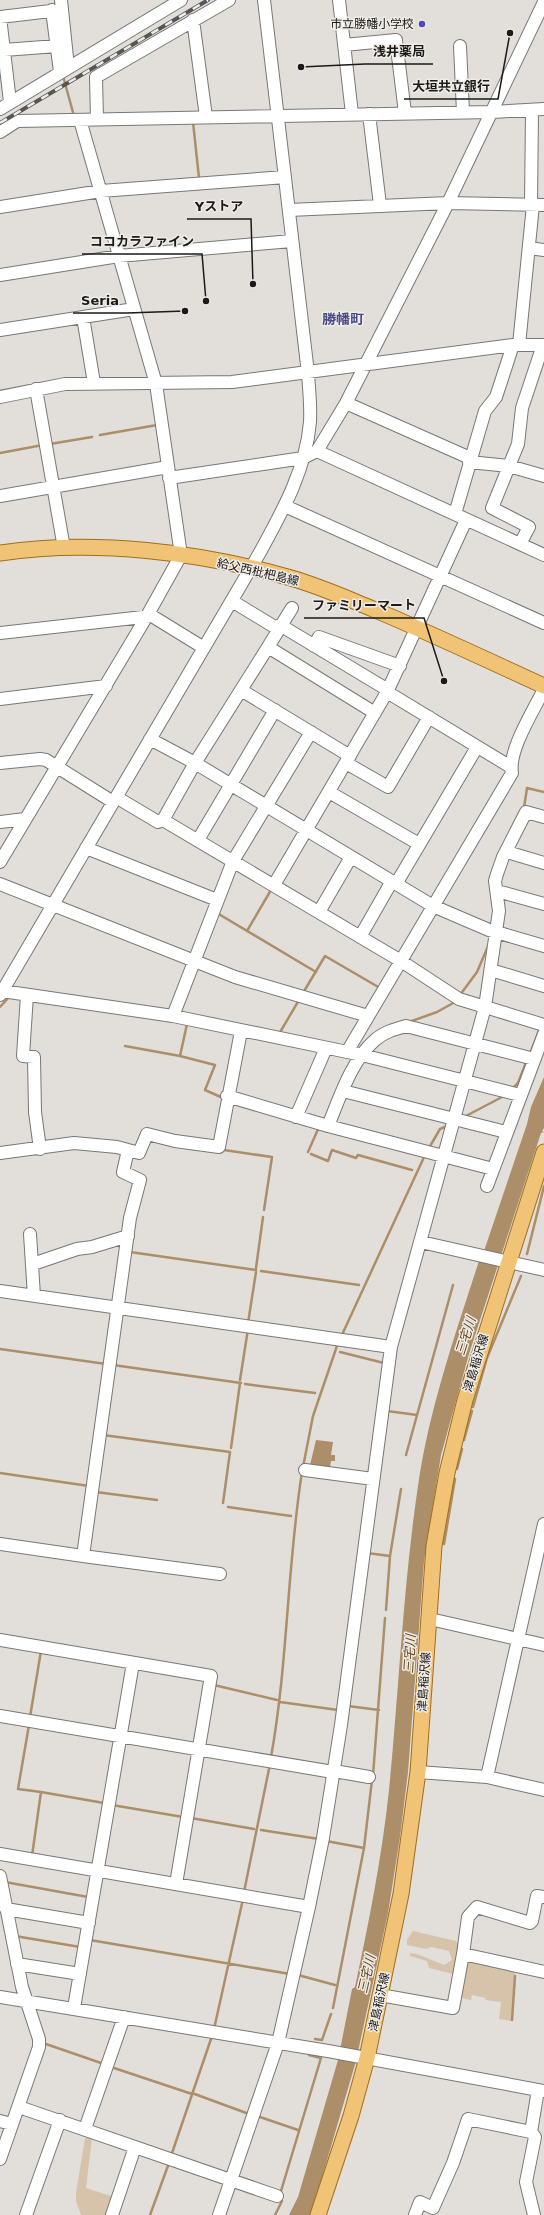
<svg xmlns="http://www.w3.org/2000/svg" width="544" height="2215" font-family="'DejaVu Sans','Noto Sans JP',sans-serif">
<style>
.green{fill:#d7c3aa}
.water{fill:#ac8e69}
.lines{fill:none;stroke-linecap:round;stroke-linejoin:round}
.stream{stroke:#ac8e69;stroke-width:2.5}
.minor-casing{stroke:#7a7774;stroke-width:14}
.major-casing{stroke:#a06e1a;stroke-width:17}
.minor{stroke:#fff;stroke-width:12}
.major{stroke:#f1c376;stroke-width:15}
.rail-casing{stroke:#575653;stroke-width:4}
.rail{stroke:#efece8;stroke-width:2.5;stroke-dasharray:8;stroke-linecap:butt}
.poi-dot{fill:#5446be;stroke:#efece8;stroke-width:1.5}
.labels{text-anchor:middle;stroke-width:3;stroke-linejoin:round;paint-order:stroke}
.poi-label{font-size:12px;fill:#1b1a18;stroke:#efece8;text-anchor:end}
.street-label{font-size:12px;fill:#1b1a18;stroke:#efece8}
.water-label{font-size:13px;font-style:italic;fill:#66471a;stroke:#efece8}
.quarter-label{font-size:14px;font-weight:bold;fill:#4c4b89;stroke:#efece8}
.leader{fill:none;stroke:#1b1a18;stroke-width:1.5}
.callout-dot{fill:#1b1a18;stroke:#efece8;stroke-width:1.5}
.callout-label{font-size:13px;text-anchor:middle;font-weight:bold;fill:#1b1a18;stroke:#efece8;stroke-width:3;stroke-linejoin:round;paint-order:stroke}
</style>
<rect width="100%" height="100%" fill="#e2dfdb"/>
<path class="green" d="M413 1931 456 1941 461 1949 453 1974 429 1968 427 1961 410 1956V1953L417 1954 444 1965 452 1960 449 1951 431 1947 426 1949 407 1945V1940Z
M465 1959 515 1970 511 2021 499 2019 501 2002 485 2000 486 1998 472 1995 471 2000 457 1997Z
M85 2138H92L86 2188 114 2197 108 2215H81L76 2201V2193Z"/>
<path class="water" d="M544 1077V1128L542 1131 544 1132 541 1133 469 1354 441 1455 424 1561 408 1772 400 1837 388 1913 356 2061 311 2215H289L298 2197 338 2060 352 1989 355 1987C369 1922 382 1856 389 1790 399 1689 403 1587 418 1486 429 1409 455 1335 479 1261L484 1251 527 1124 531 1107Z
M316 1440 333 1442 331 1455H335V1461H331L330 1467 310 1465Z"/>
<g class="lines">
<path class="stream" d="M63 76 74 116
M193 122 199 178
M100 435 157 425
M50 444 92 437
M0 453 43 445
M524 808 527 788 544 792
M217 913 316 972
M247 931 271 890
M303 993 325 956 380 988
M460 995 477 972 489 944
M0 1007 9 997
M409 1022 437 1012 455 1002
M187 1024 180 1056 215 1065 205 1090 223 1098
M279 1034 299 1000
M125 1046 180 1056
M530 1054 540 1028
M512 1089 518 1083 527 1060
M464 1117 504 1096
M429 1148 440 1129 447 1126
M224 1150 272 1157 264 1210
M308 1152 319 1127
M311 1154 328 1161 332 1150 356 1158 358 1155 412 1170
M130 1252 256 1270
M527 1254 544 1186
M256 1268 263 1217
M261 1271 359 1285
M248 1323 256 1272
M341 1337 425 1155
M0 1349 106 1364
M340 1352 384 1363
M113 1365 241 1383
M240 1380 248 1329
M245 1384 315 1393
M473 1407 487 1358 521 1276
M387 1411 417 1415
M103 1435 230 1452 223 1503
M464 1440 472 1411
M231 1448 240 1383
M406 1455 453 1285
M303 1467 313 1416 338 1343
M457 1469 462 1449
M0 1473 89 1486
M96 1492 157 1500
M228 1507 291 1516
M444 1544 455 1479
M367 1553 390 1556
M386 1610 390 1556 401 1489
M214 1685 277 1700
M280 1702 338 1710
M348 1706 379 1710
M30 1717 41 1651
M29 1725 18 1789 41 1792
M271 1757C288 1663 287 1566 302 1472
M373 1775 385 1618
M112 1805 183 1817
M191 1818 254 1829
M261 1830 319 1839
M326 1841 364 1848
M32 1856 41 1792 104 1803
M5 1882 88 1897
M244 1892 270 1764
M15 1936 80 1947
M90 1940 290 1974
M298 1975 335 1985
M333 2008 364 1848 372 1780
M512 2020 515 1976
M214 2029 243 1899
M315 2039 322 2040 331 2014
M43 2043 104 2064
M111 2067 192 2094
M192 2093 249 2114
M257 2116 298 2130
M171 2156 212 2036
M281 2191 321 2058 309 2055
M150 2215 169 2163
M275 2215 282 2201"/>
<g class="minor-casing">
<path id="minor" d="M61 0 68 67
M339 0 352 114
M52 10 60 72
M0 17 10 102
M0 17 59 10
M193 20 206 117
M344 45 396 40 405 113
M460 46 463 112
M4 50 57 46
M0 109 181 0
M369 114 380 205
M97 119 96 77 229 0
M0 132 17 121 492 112 544 109
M531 205 532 110
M0 207 101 191 285 177
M289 210 448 203 544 205
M529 248 544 250
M0 275 119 256 292 241
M83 317 94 383
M0 330 134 309
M519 345 533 205
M36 389 64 548
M0 397 65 384 232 382 513 345H544
M346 403 470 458
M317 451 544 555
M469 462 509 466 544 476
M169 478 303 458 317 451 346 403 448 203 544 2
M0 496 168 467
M285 506 544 623
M455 514 485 411 496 397 513 345
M520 544 529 527 492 508 518 444 522 408 543 345
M232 601 278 629
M292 608 268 647 375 713
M280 625 388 690
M0 633 152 616 204 648
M314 646 319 637 400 666
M241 690 350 756
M387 692 511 767
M0 699 106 686
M150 739 195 763 433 906 489 930 544 946
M0 763 40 759 46 760 113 802
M346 763 388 787 429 717
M329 792 419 844
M116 797 158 822 163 820 401 961 459 999 544 1025
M163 820 195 763 268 647
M0 822 25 819
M198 840 275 710
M86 848 217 900
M507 852 544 863
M0 862 147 616 181 555 156 384 80 120
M0 884 235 977 368 1016
M396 884 477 747
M274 885 387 692 466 520
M497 891 544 904
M319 912 351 857
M360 937 392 881
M491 970 544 986
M2 991 173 1016 362 1055 520 1095
M0 995 259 554C282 512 306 470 310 422 311 406 309 389 308 373L264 0
M27 995 23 1056 34 1057 35 1112 40 1149
M173 1016 233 861 311 732
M347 1052 512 773C508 750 534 710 544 689
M343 1091 506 1132
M227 1096 328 1126 493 1169
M296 1117 326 1048
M328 1126C340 1097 351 1061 375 1040 384 1032 395 1029 406 1026L534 1059
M0 1153 74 1143 117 1147 139 1153 147 1134 175 1141 219 1147 241 1031
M487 1186 544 1034
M30 1234 34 1296
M421 1242 544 1270
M33 1264 77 1249 92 1247 128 1236
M0 1291 391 1347
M305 1470 373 1479
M0 1544 83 1556 130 1218 140 1180 123 1172 128 1150
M83 1556 220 1574
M430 1619 544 1645
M0 1640 211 1676 176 1884
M0 1716 333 1772
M334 1771 369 1777
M418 1772 487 1777 544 1790
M487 1777 544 1524
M0 1854 309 1907
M0 1876 22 1987 39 2039V2047L0 2159
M6 1909 89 1923
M463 1954 468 1917 477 1907 530 1923 532 1921 537 1896 544 1897
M17 1964 80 1974
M380 1995 453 2008 463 1954 544 1972
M0 1997 328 2051 544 2091
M74 2008 133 1663
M19 2107 277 2196
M0 2121 12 2124
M85 2129 124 2017
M26 2215 60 2120
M112 2215 135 2147
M219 2215 278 2043 309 1907 323 1838 341 1725 391 1347 485 1007 499 911 495 881 497 874 503 857 526 812 544 817
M415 2215 420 2202 433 2208 453 2163 468 2119 531 2132
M534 2215 526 2182 535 2137 531 2132 538 2090"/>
</g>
<g class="major-casing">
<path id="major" d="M0 553C93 539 201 552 291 578 319 586 346 598 373 609 430 633 487 660 544 686
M318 2215 351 2116 367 2058 401 1894 418 1772 434 1546 447 1473 465 1400 544 1152"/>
</g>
<use href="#minor" class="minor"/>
<use href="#major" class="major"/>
<g class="rail-casing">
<path id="rail" d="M0 123 208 0"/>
</g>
<use href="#rail" class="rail"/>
</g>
<circle class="poi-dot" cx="422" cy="24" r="4"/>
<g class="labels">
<g class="poi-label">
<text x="414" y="28">市立勝幡小学校</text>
</g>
<g class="street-label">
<text transform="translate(258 572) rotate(13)" y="4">給父西枇杷島線</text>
<text transform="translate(476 1363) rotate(-73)" y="4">津島稲沢線</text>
<text transform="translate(424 1682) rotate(-86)" y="4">津島稲沢線</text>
<text transform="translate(379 2002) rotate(-78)" y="4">津島稲沢線</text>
</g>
<g class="water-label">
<text transform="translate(465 1336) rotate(-72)" y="5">三宅川</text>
<text transform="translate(409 1654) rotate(-86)" y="5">三宅川</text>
<text transform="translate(366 1974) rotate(-77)" y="5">三宅川</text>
</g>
<g class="quarter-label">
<text x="343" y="324">勝幡町</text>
</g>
</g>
<path class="leader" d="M301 67L365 64H433M510 33L498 99H404M253 284L251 219H187M206 301L202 254H82M185 311L127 313H73M444 681L424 618H304"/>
<g class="callout-dot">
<circle cx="301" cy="67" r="4"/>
<circle cx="510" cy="33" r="4"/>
<circle cx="253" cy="284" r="4"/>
<circle cx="206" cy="301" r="4"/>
<circle cx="185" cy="311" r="4"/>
<circle cx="444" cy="681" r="4"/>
</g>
<g class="callout-label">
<text x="399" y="56">浅井薬局</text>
<text x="451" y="91">大垣共立銀行</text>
<text x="219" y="211">Yストア</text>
<text x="142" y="246">ココカラファイン</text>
<text x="100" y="305">Seria</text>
<text x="364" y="610">ファミリーマート</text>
</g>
</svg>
